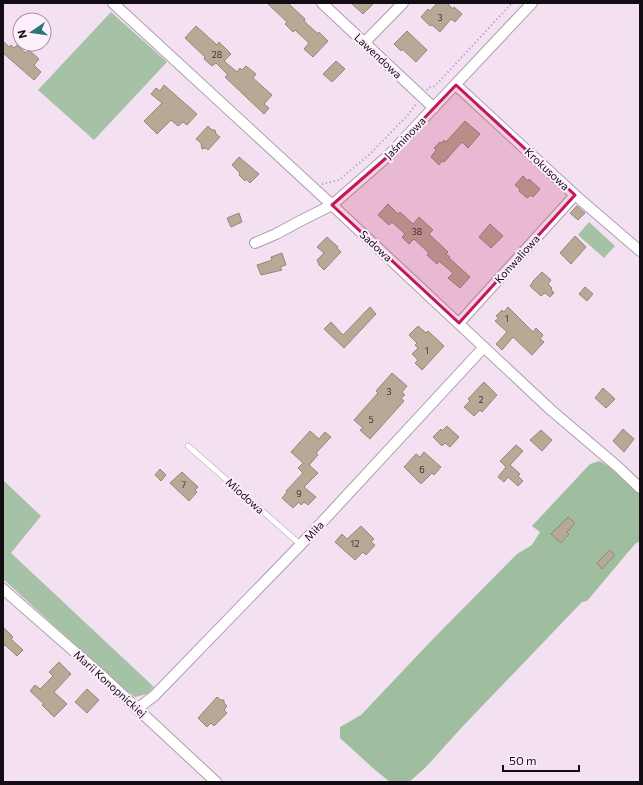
<svg xmlns="http://www.w3.org/2000/svg" width="643" height="785" font-family="Commissioner,sans-serif">
<style>
.green{fill:#a5c1a6}
.forest{fill:#9fbea0}
.building{fill:#b8a997;stroke:#958776}
.lines{fill:none;stroke-linecap:round;stroke-linejoin:round}
.service-casing{stroke:#ae9dad;stroke-width:6}
.minor-casing{stroke:#ae9dad;stroke-width:12}
.path{stroke:#a496a4;stroke-width:2;stroke-dasharray:1 3;stroke-linecap:butt}
.service{stroke:#fff;stroke-width:5}
.minor{stroke:#fff;stroke-width:10}
.marked{fill:#c2185b;fill-opacity:0.2;stroke:#c2185b;stroke-width:3;stroke-linejoin:round}
.labels{text-anchor:middle;stroke-width:4;stroke-linejoin:round;paint-order:stroke}
.number-label{font-size:9px;fill:#3c3434}
.street-label{font-size:11px;fill:#130d13;stroke:#feeffd}
</style>
<rect width="100%" height="100%" fill="#f3e1f2"/>
<path class="green" d="M111 12 167 62 94 140 38 90Z
M589 222 615 246 604 258 578 235Z
M3 480 41 516 11 553 154 687 147 694 135 697 124 689 3 579Z"/>
<path class="forest" d="M600 461 613 469 640 493V541L635 544 587 601 582 602 464 725 425 768 409 782H390L374 769 340 738V727L361 715 431 641 517 554 532 545 540 532 532 526 590 464Z"/>
<path class="building" d="M267 3H288L305 19 304 21 318 34 319 32 328 41 313 57 304 49 309 43 295 30 293 32 285 24 287 22Z
M351 3H374L363 14Z
M437 3H447L453 9 454 7 462 14 455 22 451 19 440 32 432 25 430 26 421 17 428 9 430 11Z
M196 26 217 45 219 42 231 54 224 61 237 72 240 68 242 70 246 66 256 74 253 78 272 95 264 104 269 108 264 114 225 77 228 75 216 63 212 66 204 59 205 57 185 38Z
M407 31 427 50 416 62 402 49 401 51 394 44Z
M3 41 9 47 11 45 14 48 17 45 26 53 29 50 39 59 34 65 41 72 34 80 3 53Z
M336 61 345 69 332 82 323 74Z
M164 85 197 114 187 125 183 122 178 126 171 120 157 134 144 121 162 103 151 94 156 88 160 91Z
M465 121 480 134 468 148 462 142 444 162 442 161 439 165 431 157 436 150 434 148 440 142 442 143 444 140 446 142Z
M208 126 212 130H215L216 134 220 137 208 150 206 148 202 149 201 143 196 139Z
M239 157 259 174 250 183 246 179 245 181 239 175 240 173 232 165Z
M523 176 528 181 529 179 540 189 533 197 531 195 527 198 519 191 520 189 515 185Z
M388 204 398 214 400 212 413 224 419 217 433 230 429 234 448 252 446 254 450 257 449 258 470 277 460 288 448 278 453 273 439 261 437 264 427 255 429 253 414 239 409 244 402 237 405 234 392 222 389 225 378 215Z
M577 206 585 213 578 220 570 213Z
M239 213 242 222 231 227 227 218Z
M490 224 503 236 491 248 479 237Z
M575 236 586 247 571 264 560 253Z
M327 237 338 247 337 248 341 252 324 270 319 265 317 260 324 253 317 247Z
M282 253 286 265 280 267 282 270 261 275 257 265 272 260 271 257Z
M542 272 551 280 548 284 552 288 551 289 554 293 550 297 545 293 541 296 530 286 533 282V281Z
M585 287 593 294 587 301 579 294Z
M370 307 376 314 344 348 324 329 331 322 343 335Z
M508 307 533 332 536 328 543 335 540 339 544 342 532 355 513 337 502 350 496 344 507 332 495 321 499 318 496 316 502 310 504 312Z
M418 326 426 333 428 331 444 346 422 370 415 363 418 360 412 354 418 348 415 345 417 343 409 335Z
M392 373 407 386 402 392 405 395 401 398 404 401 370 439 360 430 363 428 354 420 378 393 376 391Z
M484 382 497 395 482 412 480 410 474 416 464 407 470 401 468 399Z
M603 388 615 399 606 408 595 398Z
M447 426 459 437 450 447 445 443 442 446 433 437 441 429 442 431Z
M623 429 634 439 624 452 613 441Z
M541 430 552 440 542 451 530 440Z
M310 431 319 439 325 432 331 437 316 453 318 455 309 465 318 473 304 487 316 497 308 505 304 502 301 505 299 502 293 508 282 498 287 492 286 491 303 473 298 468 303 463 291 452Z
M516 445 523 451 510 465 520 474 518 476 523 481 518 486 508 477 504 482 498 477 506 467 500 461Z
M424 452 441 467 434 475 432 473 421 484 404 467 416 454 420 457Z
M160 469 166 475 161 481 155 475Z
M182 472 198 487 195 490 197 492 189 501 170 483Z
M568 517 575 523 567 532 569 534 561 543 551 534Z
M361 526 374 539 371 542 375 545 366 555 363 552 355 560 335 542 342 534 347 539Z
M610 550 615 555 602 569 597 563Z
M3 627 13 637 11 639 23 650 17 656 5 645 3 647Z
M59 662 71 674 54 692 67 704 54 717 42 705 44 704 30 691 35 685 40 689 53 676 49 672Z
M87 689 99 700 87 713 75 702Z
M217 697 221 700H224V703L227 706 224 710 227 713 214 726 211 723 207 727 198 718Z"/>
<g class="lines">
<g class="service-casing">
<path id="service" d="M188 446 301 545"/>
</g>
<g class="minor-casing">
<path id="minor" d="M113 3 332 205 551 410 618 467 640 488
M322 3 434 108
M364 43 403 3
M456 85 575 195 640 251
M255 243 276 234 302 220 332 205 388 156 532 3
M459 323 575 195
M3 589 100 674 216 782
M138 708 154 696 311 534 484 347"/>
</g>
<path class="path" d="M427 90 428 88 435 86 512 3
M322 184 339 180 370 154 408 115 416 104"/>
<use href="#service" class="service"/>
<use href="#minor" class="minor"/>
</g>
<path class="marked" d="M456 85 575 195 459 323 332 205 386 158Z"/>
<g class="labels">
<g class="number-label">
<text x="440" y="21">3</text>
<text x="217" y="58">28</text>
<text x="417" y="235">38</text>
<text x="507" y="322">1</text>
<text x="427" y="354">1</text>
<text x="389" y="395">3</text>
<text x="481" y="403">2</text>
<text x="371" y="423">5</text>
<text x="422" y="473">6</text>
<text x="184" y="488">7</text>
<text x="299" y="497">9</text>
<text x="355" y="547">12</text>
</g>
<g class="street-label">
<text transform="translate(378 56) rotate(43)" y="4">Lawendowa</text>
<text transform="translate(405 138) rotate(-46)" y="4">Jaśminowa</text>
<text transform="translate(547 169) rotate(43)" y="4">Krokusowa</text>
<text transform="translate(376 246) rotate(43)" y="4">Sadowa</text>
<text transform="translate(517 259) rotate(-48)" y="4">Konwaliowa</text>
<text transform="translate(245 496) rotate(42)" y="4">Miodowa</text>
<text transform="translate(314 531) rotate(-47)" y="4">Miła</text>
<text transform="translate(110 684) rotate(42)" y="4">Marii Konopnickiej</text>
</g>
</g>
<rect width="643" height="785" fill="none" stroke="#130d13" stroke-width="8"/>
<g transform="translate(32 32) rotate(257)"><circle r="19" fill="#feeffd" stroke="#a0959f"/>
<path d="M0-3L7 15L0 10L-7 15Z" fill="#2b7578"/>
<text y="-6" font-size="11" font-weight="bold" text-anchor="middle" fill="#130d13">N</text>
</g>
<path d="M503 765v6h76v-6" fill="none" stroke="#130d13" stroke-width="2"/>
<text x="509" y="765" font-size="12" fill="#130d13" stroke="#feeffd" stroke-width="3" paint-order="stroke">50 m</text>
</svg>
